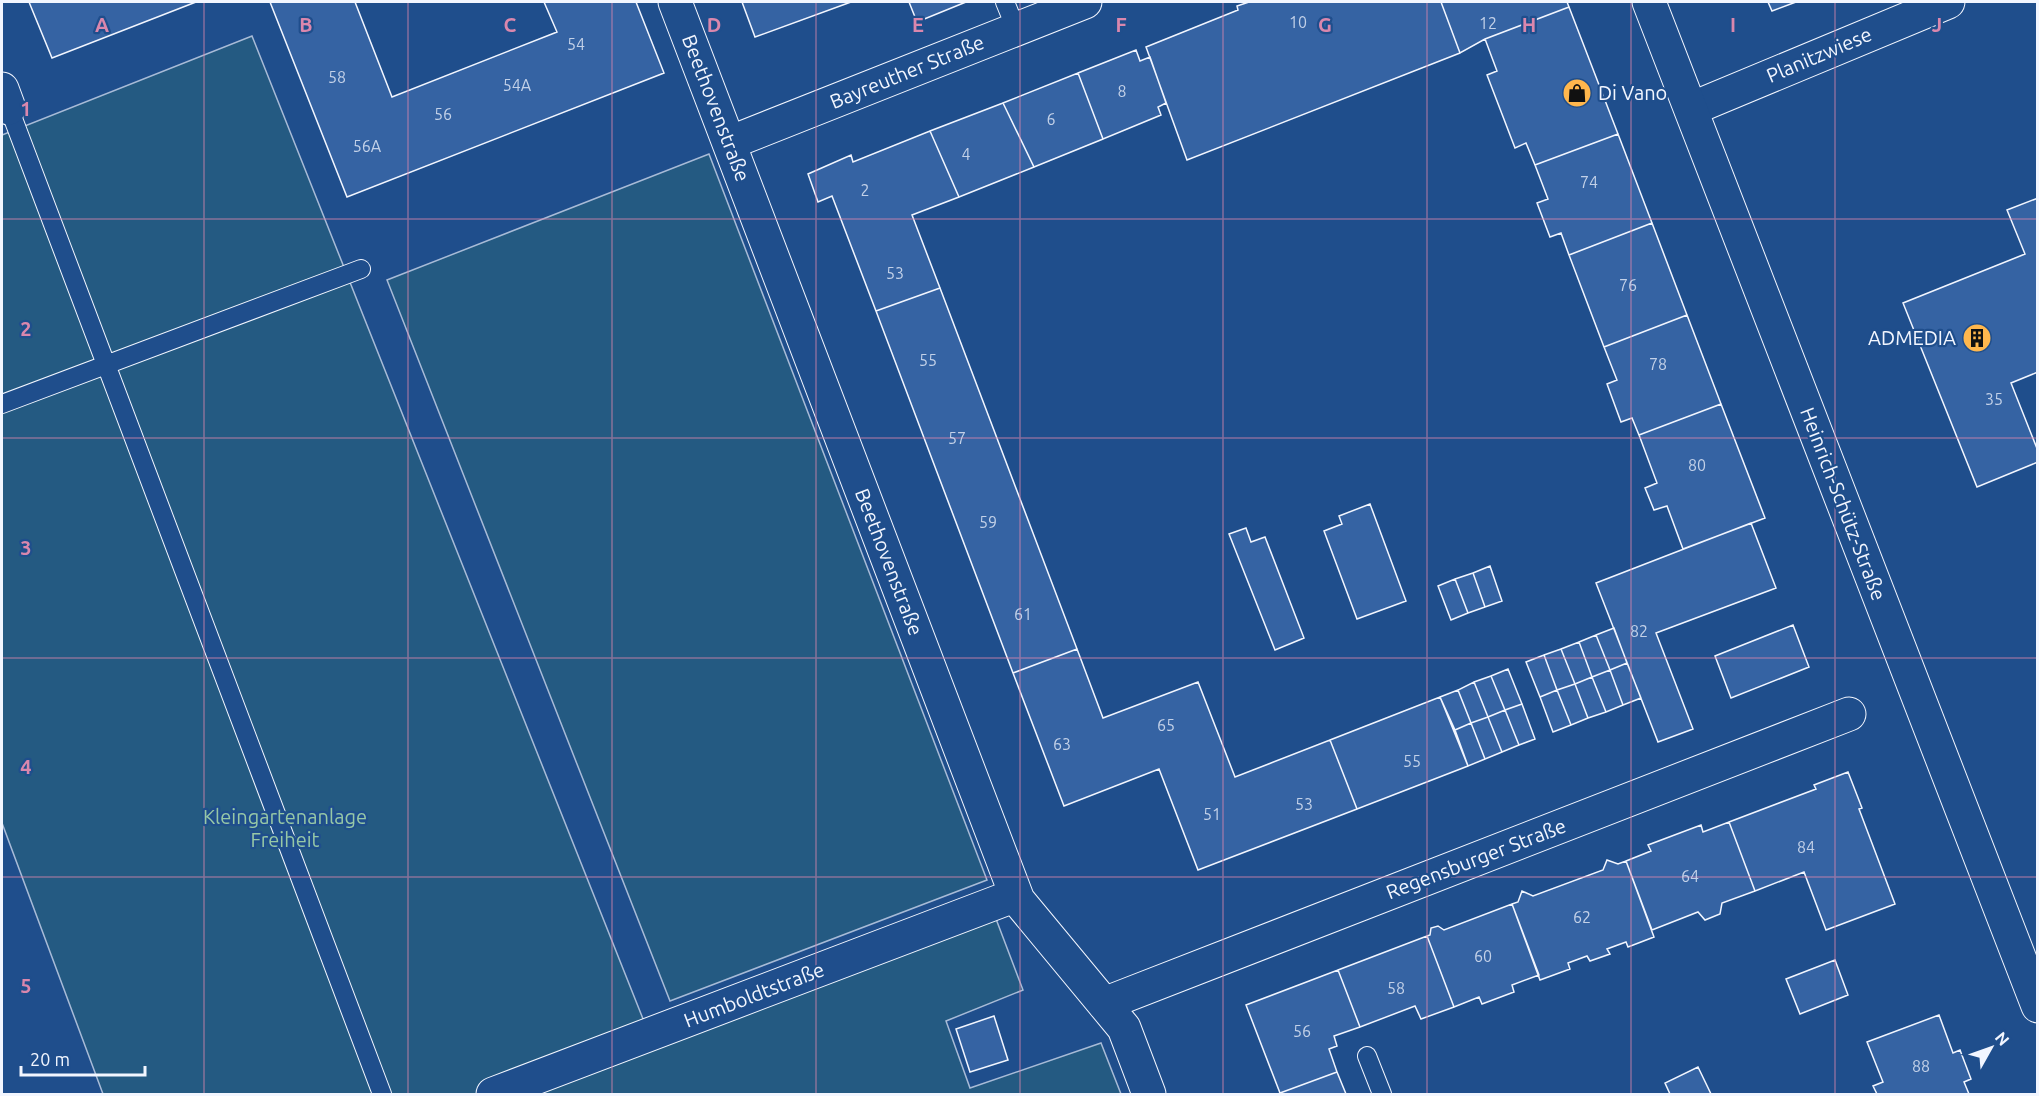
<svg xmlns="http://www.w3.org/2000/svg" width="2039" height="1096" font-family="Ubuntu,sans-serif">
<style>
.green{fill:#245a82;stroke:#a8bbd7;stroke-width:1.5}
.building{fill:#3563a3;stroke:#f2f6ff;stroke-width:1.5}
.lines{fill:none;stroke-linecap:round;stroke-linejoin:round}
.lane-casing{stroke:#f2f6ff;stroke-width:20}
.street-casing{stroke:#f2f6ff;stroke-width:35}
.secondary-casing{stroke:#f2f6ff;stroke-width:35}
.lane{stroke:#1f4e8c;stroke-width:18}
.street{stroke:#1f4e8c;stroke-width:33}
.secondary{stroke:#1f4e8c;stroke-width:33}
.grid{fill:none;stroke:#da87ad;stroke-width:1.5;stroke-opacity:0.55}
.labels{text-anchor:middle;stroke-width:4.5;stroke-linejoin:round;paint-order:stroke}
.number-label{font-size:16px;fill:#c3d1e8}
.street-label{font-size:20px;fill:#f2f6ff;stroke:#1f4e8c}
.poi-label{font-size:20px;fill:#f2f6ff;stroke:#1f4e8c;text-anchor:start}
.park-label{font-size:20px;fill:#97c8a6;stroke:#1f4e8c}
.grid-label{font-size:20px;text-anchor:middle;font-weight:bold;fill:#da87ad;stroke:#1f4e8c;stroke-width:4.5;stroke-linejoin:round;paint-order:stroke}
</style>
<rect width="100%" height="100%" fill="#1f4e8c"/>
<path class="green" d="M252 36 653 1044 993 911 1023 990 946 1021 970 1088 1101 1043 1121 1094H103L2 823V135Z
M709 154 987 880 670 1001 387 280Z"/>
<path class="building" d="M29 2H196L52 58Z
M270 2H355L392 97 557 32 544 2H636L664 73 347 197Z
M742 2H851L755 37Z
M909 2H966L917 22Z
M1249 2H1441L1460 53 1187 160 1146 47 1238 10 1237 6Z
M1441 2H1567L1569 7 1485 39 1460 53Z
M1768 2H1796L1772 11Z
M1569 7 1618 134 1535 165 1526 143 1515 148 1487 75 1497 71 1485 39Z
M1136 50 1140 61 1150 57 1166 103 1158 107 1161 115 1103 139 1078 73Z
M1078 73 1103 139 1034 167 1003 103Z
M1003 103 1034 167 959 197 930 131Z
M930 131 959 197 912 215 940 288 876 311 832 196 818 202 808 174 851 155 853 162Z
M1618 134 1652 223 1569 255 1561 233 1550 237 1537 203 1548 199 1535 165Z
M2038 198V372L2011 383 2038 451V462L1977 487 1903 303 2025 254 2007 210Z
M1652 223 1687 315 1604 347 1569 255Z
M940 288 1077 649 1013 673 876 311Z
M1687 315 1721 404 1639 435 1632 418 1621 422 1607 384 1617 380 1604 347Z
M1721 404 1765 518 1683 549 1667 506 1654 510 1645 488 1657 483 1639 435Z
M1370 504 1406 601 1357 619 1324 531 1342 524 1339 516Z
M1751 523 1776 588 1656 633 1693 729 1658 742 1596 583Z
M1246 528 1251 542 1265 537 1304 638 1275 650 1229 534Z
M1490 566 1502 601 1485 607 1473 573Z
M1473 573 1485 607 1468 613 1455 579Z
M1455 579 1468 613 1451 620 1438 586Z
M1793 625 1809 667 1731 698 1715 656Z
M1614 628 1627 663 1610 670 1596 635Z
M1596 635 1610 670 1592 677 1579 642Z
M1579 642 1592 677 1575 684 1561 649Z
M1077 649 1103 718 1198 682 1235 777 1330 740 1357 809 1198 870 1159 769 1064 806 1013 673Z
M1561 649 1575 684 1557 690 1544 655Z
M1544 655 1557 690 1540 697 1526 662Z
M1627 663 1641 698 1623 705 1610 670Z
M1508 669 1522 704 1505 710 1491 676Z
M1610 670 1623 705 1606 712 1592 677Z
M1491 676 1505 710 1488 717 1474 682Z
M1592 677 1606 712 1588 718 1575 684Z
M1474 682 1488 717 1471 723 1458 690Z
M1575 684 1588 718 1571 725 1557 690Z
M1458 690 1471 723 1455 730 1440 697Z
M1557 690 1571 725 1553 732 1540 697Z
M1440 697 1468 766 1357 809 1330 740Z
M1522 704 1535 739 1519 745 1505 710Z
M1505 710 1519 745 1502 752 1488 717Z
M1488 717 1502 752 1485 759 1471 723Z
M1471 723 1485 759 1468 766 1455 730Z
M1848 772 1862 808 1859 809 1895 904 1826 930 1804 872 1755 891 1729 822 1816 789 1814 785Z
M1729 822 1755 891 1722 903 1720 914 1705 920 1698 912 1652 930 1626 861 1651 851 1648 845 1701 825 1703 832Z
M1607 860 1618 864 1626 861 1654 937 1628 947 1626 942 1607 949 1610 954 1590 961 1587 956 1568 963 1570 969 1540 980 1512 904 1518 902 1522 891 1533 896 1603 870Z
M1512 904 1539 975 1512 985 1514 992 1482 1004 1479 997 1454 1007 1427 936 1430 935 1431 928 1438 926 1444 930Z
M1427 936 1454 1007 1421 1019 1415 1006 1360 1027 1338 970Z
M1835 960 1848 995 1800 1014 1786 979Z
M1338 970 1360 1027 1334 1036 1337 1046 1329 1049 1337 1072 1280 1093 1246 1005Z
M1939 1015 1953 1053 1960 1050 1971 1079 1964 1082 1969 1094H1877L1873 1086 1883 1082 1867 1042Z
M994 1016 1008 1060 970 1072 956 1029Z
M1698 1067 1711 1094H1670L1665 1083Z
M1337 1072 1346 1094H1281L1280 1093Z"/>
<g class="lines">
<g class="lane-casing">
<path id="lane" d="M1005 2 1016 29
M9 108 382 1094
M2 404 361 269
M1367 1056 1382 1094"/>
</g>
<g class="street-casing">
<path id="street" d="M675 2 1018 900 1124 1028 1149 1094
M2 89 9 108
M1691 109 1948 2
M729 143 1085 2
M1104 1004 1849 714
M493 1094 1016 895"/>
</g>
<g class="secondary-casing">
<path id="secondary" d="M1649 2 2038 1006"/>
</g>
<use href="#lane" class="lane"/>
<use href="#street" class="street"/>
<use href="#secondary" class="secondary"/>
</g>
<path class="grid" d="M204 2V1094M408 2V1094M612 2V1094M816 2V1094M1020 2V1094M1223 2V1094M1427 2V1094M1631 2V1094M1835 2V1094M2 219H2038M2 438H2038M2 658H2038M2 877H2038"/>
<defs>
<g id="shop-disc" transform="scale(1.5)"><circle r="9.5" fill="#ffb74d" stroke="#1f4e8c"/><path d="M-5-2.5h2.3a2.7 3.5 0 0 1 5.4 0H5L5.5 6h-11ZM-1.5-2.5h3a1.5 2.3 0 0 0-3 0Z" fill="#111"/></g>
<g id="building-disc" transform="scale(1.5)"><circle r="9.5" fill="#ffb74d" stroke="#1f4e8c"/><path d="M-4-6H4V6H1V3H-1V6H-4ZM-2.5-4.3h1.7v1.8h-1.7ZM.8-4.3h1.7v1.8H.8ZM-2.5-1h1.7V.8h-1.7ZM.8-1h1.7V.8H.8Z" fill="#111"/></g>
</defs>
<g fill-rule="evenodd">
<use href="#shop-disc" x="1577" y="93"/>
<use href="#building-disc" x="1977" y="338"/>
</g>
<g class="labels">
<g class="number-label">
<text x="1298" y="28">10</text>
<text x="1488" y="29">12</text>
<text x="576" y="50">54</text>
<text x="337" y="83">58</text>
<text x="517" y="91">54A</text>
<text x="1122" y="97">8</text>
<text x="443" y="120">56</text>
<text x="1051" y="125">6</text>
<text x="367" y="152">56A</text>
<text x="966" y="160">4</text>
<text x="1589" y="188">74</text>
<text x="865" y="196">2</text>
<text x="895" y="279">53</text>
<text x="1628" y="291">76</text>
<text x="928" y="366">55</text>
<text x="1658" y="370">78</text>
<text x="1994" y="405">35</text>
<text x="957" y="444">57</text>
<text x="1697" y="471">80</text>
<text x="988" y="528">59</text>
<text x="1023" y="620">61</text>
<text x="1639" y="637">82</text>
<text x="1166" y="731">65</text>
<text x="1062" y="750">63</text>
<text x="1412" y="767">55</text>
<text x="1304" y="810">53</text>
<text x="1212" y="820">51</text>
<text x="1806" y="853">84</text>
<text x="1690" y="882">64</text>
<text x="1582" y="923">62</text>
<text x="1483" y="962">60</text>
<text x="1396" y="994">58</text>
<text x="1302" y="1037">56</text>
<text x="1921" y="1072">88</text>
</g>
<g class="street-label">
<text transform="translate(1819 55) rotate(-23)" y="7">Planitzwiese</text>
<text transform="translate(907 72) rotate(-22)" y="7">Bayreuther Straße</text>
<text transform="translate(716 108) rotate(69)" y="7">Beethovenstraße</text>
<text transform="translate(1843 504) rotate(69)" y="7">Heinrich-Schütz-Straße</text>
<text transform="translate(889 562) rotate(69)" y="7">Beethovenstraße</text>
<text transform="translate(1476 859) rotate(-21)" y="7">Regensburger Straße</text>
<text transform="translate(754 995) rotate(-21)" y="7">Humboldtstraße</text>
</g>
<g class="poi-label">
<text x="1598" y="100">Di Vano</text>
<text x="1956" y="345" text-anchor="end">ADMEDIA</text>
</g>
<g class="park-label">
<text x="285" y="824">Kleingartenanlage<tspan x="285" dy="23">Freiheit</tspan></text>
</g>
</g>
<g class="grid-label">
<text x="102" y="32">A</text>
<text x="306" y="32">B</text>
<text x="510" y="32">C</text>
<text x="714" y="32">D</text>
<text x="918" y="32">E</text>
<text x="1121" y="32">F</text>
<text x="1325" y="32">G</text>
<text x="1529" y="32">H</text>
<text x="1733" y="32">I</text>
<text x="1937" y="32">J</text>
<text x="26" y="116">1</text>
<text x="26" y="336">2</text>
<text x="26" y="555">3</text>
<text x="26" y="774">4</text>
<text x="26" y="993">5</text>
</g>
<rect width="2039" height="1096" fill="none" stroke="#f2f6ff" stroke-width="6"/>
<g transform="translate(1991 1048) rotate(50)" stroke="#1f4e8c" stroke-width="4.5" paint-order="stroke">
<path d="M0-4.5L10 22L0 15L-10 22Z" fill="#f2f6ff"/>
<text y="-9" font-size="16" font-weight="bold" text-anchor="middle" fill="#f2f6ff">N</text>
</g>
<path d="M21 1066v9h124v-9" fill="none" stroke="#f2f6ff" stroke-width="3"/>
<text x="30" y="1066" font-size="18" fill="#f2f6ff" stroke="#1f4e8c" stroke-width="4.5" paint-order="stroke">20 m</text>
</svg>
